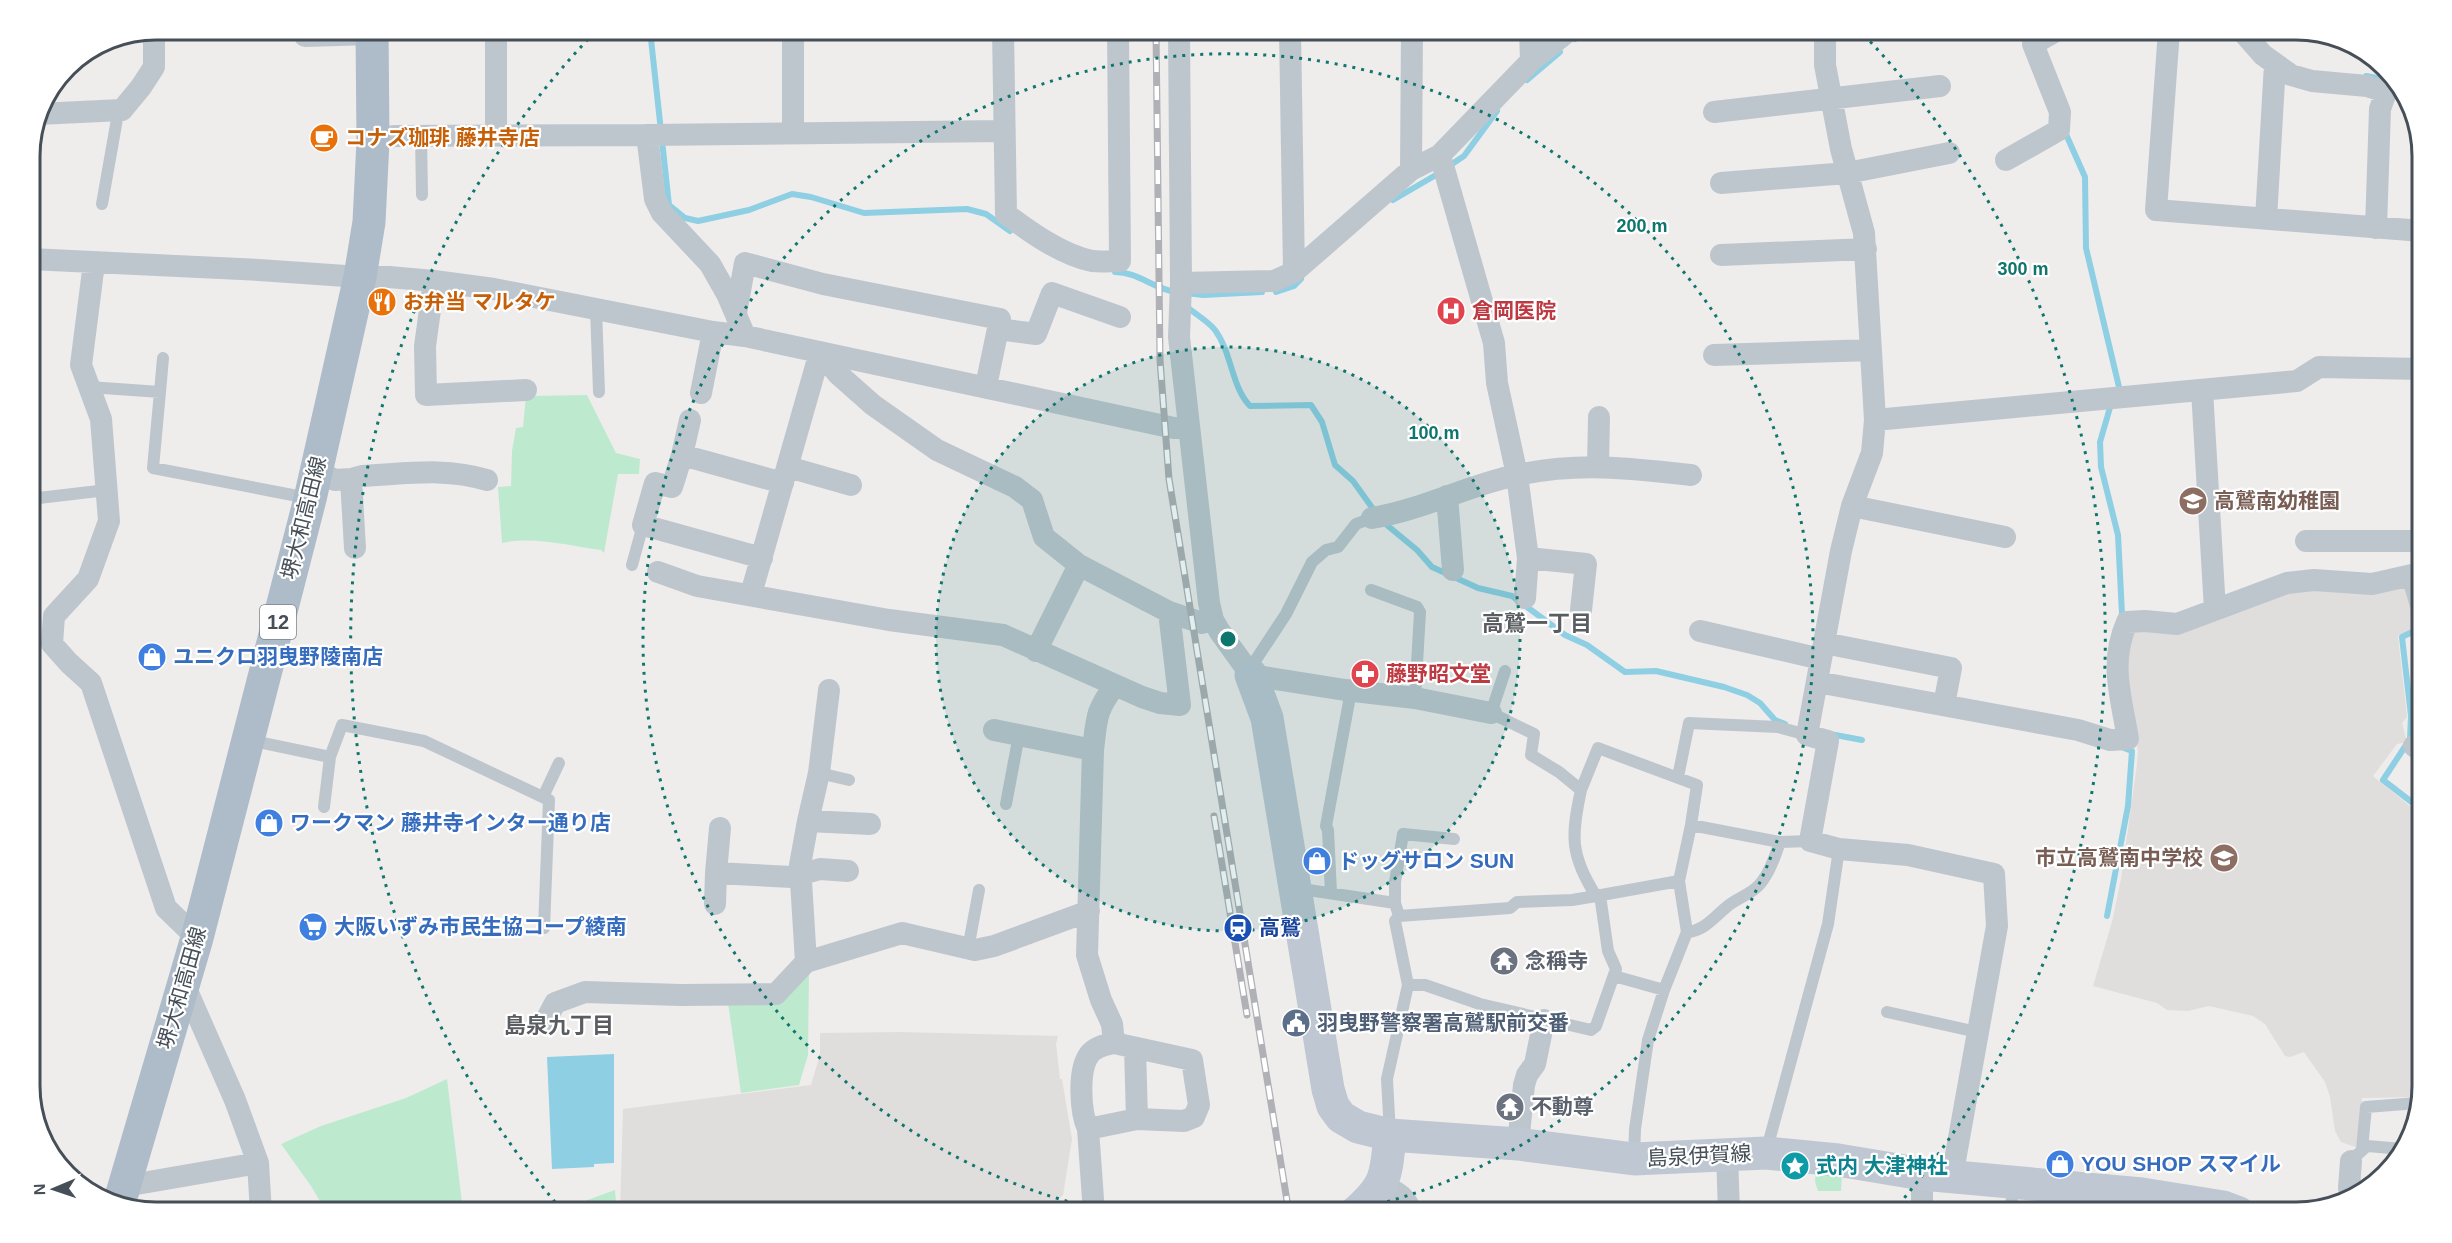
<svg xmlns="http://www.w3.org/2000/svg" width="2452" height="1243" font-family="Helvetica,'Noto Sans JP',sans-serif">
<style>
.education{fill:#e0dddd}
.green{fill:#bdeacf}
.water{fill:#8ecfe3}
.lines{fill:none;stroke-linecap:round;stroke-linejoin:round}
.stream{stroke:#8ecfe3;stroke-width:6}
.lane{stroke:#bec6cd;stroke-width:12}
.street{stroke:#bec6cd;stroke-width:22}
.secondary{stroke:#bec7d2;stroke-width:33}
.primary{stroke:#aebbc9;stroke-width:33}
.rail-casing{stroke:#afb1b6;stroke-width:7}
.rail{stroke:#fff;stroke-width:4.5;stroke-dasharray:14;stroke-linecap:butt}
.ring{fill:none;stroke:#0f766e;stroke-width:3;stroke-dasharray:3 6}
.labels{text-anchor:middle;stroke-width:4.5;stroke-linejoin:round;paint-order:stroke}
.shield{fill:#fff;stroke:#7e848a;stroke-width:1.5}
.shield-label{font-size:20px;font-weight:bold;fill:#464f58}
.food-label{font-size:21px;font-weight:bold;fill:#c56008;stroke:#fff;text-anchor:start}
.health-label{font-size:21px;font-weight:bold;fill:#be3a42;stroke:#fff;text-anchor:start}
.education-label{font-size:21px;font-weight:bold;fill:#785e54;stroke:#fff;text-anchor:start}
.street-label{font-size:21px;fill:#464f58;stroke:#fff}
.shop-label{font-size:21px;font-weight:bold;fill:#366cbe;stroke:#fff;text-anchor:start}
.transit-label{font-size:21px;font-weight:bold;fill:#164399;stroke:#fff;text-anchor:start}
.worship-label{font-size:21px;font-weight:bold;fill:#5b616d;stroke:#fff;text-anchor:start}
.service-label{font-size:21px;font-weight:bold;fill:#4e5e75;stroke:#fff;text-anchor:start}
.culture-label{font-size:21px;font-weight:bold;fill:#0d838f;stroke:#fff;text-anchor:start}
.neighbourhood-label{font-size:22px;font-weight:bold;fill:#595c60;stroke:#fff}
.rim{fill:none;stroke:#464f58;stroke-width:3}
.centre{fill:#0f766e;stroke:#fff;stroke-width:3}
.ring-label{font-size:18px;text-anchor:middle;font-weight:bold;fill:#0f766e;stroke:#fff;stroke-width:4.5;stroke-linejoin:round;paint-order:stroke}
</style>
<rect width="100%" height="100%" fill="#efecec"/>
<path class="education" d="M2408 583 2417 626 2398 636 2407 717 2402 723 2407 742 2397 744 2373 776 2422 816V1086L2420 1097 2362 1098 2358 1148 2341 1142 2335 1131 2330 1097 2325 1082 2304 1052 2290 1057 2285 1056 2265 1024 2253 1016 2209 1006 2188 1011 2167 1010 2157 1003 2093 986 2112 922 2121 879 2137 764 2138 751 2121 662 2134 625 2301 587Z
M901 1032 1058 1036 1056 1044 1060 1079H1062L1072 1139 1063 1195 1044 1213H620L623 1109 811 1085 820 1055V1033Z"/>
<path class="green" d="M587 395 616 453 640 459 639 474H618L604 553 601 550C569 546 533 536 502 543L498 487 511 486 512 451 516 428 523 427 526 396Z
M809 972 808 1055 799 1085 741 1093 728 1003Z
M447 1079 463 1211 582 1202 615 1190 617 1213H323L325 1210 311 1186 281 1144 321 1126 406 1098Z
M1816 1171 1842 1176 1841 1191H1818L1815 1182Z"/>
<path class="water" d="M614 1054V1163L594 1164V1167L552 1169 547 1057Z"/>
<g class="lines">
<path class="stream" d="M650 30 669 205 685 218 698 221 749 210 792 194 811 197 864 213 967 209 986 214 1010 231
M2018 30 2028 45
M1575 39 1586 30
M2366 76 2389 80
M1527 80 1560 52
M2065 132 2085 177 2086 248 2119 387 2117 392
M1449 166 1464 156 1497 111
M1393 200 1441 172
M1115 272C1138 272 1154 289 1176 292
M1276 292 1294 286 1301 279
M1186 293 1203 295 1262 292
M1186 306C1195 314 1208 321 1215 330 1232 353 1231 386 1250 406L1311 405 1322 422 1335 465 1353 481 1376 513
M2111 404 2100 442 2101 467 2118 535 2122 614 2120 620
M1382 521 1417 550 1432 567 1478 588 1512 596 1565 635 1587 645 1625 672 1656 671 1724 687 1747 695 1760 703 1775 720 1785 724
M2415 611 2420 628H2422
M2420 628 2402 637 2411 716 2410 739 2383 780 2422 810
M1830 734 1862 740
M2107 916 2128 806 2132 751 2124 748"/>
<path class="lane" d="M421 135 422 195
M102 204 117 119 122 110
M596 309 599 392
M89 387 160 392 153 468 308 498
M160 392 163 358
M30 499 107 490
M632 565 643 525
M1371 590 1417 607 1420 612 1415 698
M1505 671 1491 713 1534 734 1531 755 1559 772 1581 790C1571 836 1570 855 1596 896L1679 881 1691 825 1780 842 1810 841
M1251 673 1255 661 1286 614 1312 562 1326 550 1338 547 1356 524 1372 518
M248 740 330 757 342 725 424 741 549 800 544 928
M819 773 849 780
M1678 777 1689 723 1778 727 1807 735
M1581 790 1598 748 1697 785 1691 825
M543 797 559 763
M1006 804 1019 735
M324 807 330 757
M1295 888 1395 903 1399 916 1510 908 1517 902 1572 900 1596 896
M1331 893 1328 830 1326 826 1351 691
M1395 903V882L1403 834 1454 839
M1687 932C1705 931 1716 915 1729 905 1739 897 1752 894 1760 884 1770 872 1775 856 1780 842
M968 949 979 890
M1614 976 1664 990
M1408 985H1425L1480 1004 1591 1030 1596 1026 1616 969 1608 951 1600 895
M1887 1012 1977 1032
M1390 1134 1387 1079 1408 985 1395 921 1399 916
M2362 1149 2366 1107 2418 1103
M1766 1152 1828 924 1839 849
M2358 1154 2367 1146 2403 1149
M1634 1158 1635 1129 1648 1040 1664 990 1687 932 1679 881
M2010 1213 2014 1184"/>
<path class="street" d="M793 30V133
M1003 30 1006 214C1030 232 1062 255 1092 261 1101 262 1111 261 1120 261L1118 30
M1179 30 1181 283 1179 337 1209 603 1213 620 1220 632 1251 675 1345 690 1415 698 1491 713
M1290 30 1294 272
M1530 30 1531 61
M1825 30V65L1841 149 1864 233 1875 420 1872 453 1852 506 1841 551 1807 735 1828 741 1810 841 1839 849 1908 855 1994 874 1997 926 1952 1177
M2169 30 2156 210 2422 231
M2241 30 2263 55 2291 75 2312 81 2367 86 2386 92
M305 36 372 34
M1714 112 1940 86
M38 114 122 110 141 87 154 67V30
M496 134V30
M373 141 394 136 647 135
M1440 155 1494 343 1497 383 1517 475 1528 558 1525 598
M2006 160 2059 130 2060 112 2033 44 2058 30
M1411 170 1412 30
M1721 183 1847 173 1949 153
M2266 219 2275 64
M2376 228 2380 109 2386 92 2394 80
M1721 255 1866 249
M30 259 259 270 360 277H389L434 281 494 289 713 332 745 336 1174 428H1188
M94 263 81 365 101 419 109 521 88 579 54 616 52 644 69 663 91 683 166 908 197 938
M434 281 425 346 426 395 526 390
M1181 283 1274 281 1294 272 1411 170 1440 155 1531 61 1570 30
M736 313 745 263 823 284 1000 319 986 386
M998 329 1036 334 1052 293 1120 317
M745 336 727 294 710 264 662 213 655 199 647 135 1003 131
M820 352 838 374 873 405 937 450 1015 487 1032 500 1044 537 1079 565 1169 612 1202 623 1213 620
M1714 355 1871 350
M2202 390 2215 610
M701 393 713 332
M1875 420 2297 381 2319 367 2422 369
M682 455 690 420
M1598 466 1599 417
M788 467 851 485
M316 471 335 480 351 479 355 548
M351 479 362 476C406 474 444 467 487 480
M1447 496 1453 570
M1852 506 2005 537
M1372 518C1422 510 1468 485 1517 475 1579 462 1629 468 1691 475
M2306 541H2416L2422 533
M762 558 643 525 655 483 672 487 682 455 783 483
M1528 558 1586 564 1581 610
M658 572 697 586 889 620 1003 635 1142 697 1160 703 1180 705 1169 612
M751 594 820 352
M1700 631 1821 659
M1824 643 1951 668 1944 705
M1036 651 1079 565
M1817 682 2078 730 2110 740 2128 739C2121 696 2109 663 2127 622L2145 621 2177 624 2287 583 2314 580 2372 584 2412 575 2422 609
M994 730 1093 750 1087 955 1101 1000 1112 1024 1114 1043
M2414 746 2422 752
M1093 750C1097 718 1095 712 1115 685
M808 821 819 773 829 690
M720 828 716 873 792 877 820 869 848 871
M715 904 716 873
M806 962 800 865 808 821 870 824
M184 984 235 1100 258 1163 261 1213
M545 1022 555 1003 585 992 681 995 776 994 806 962 902 933 975 950 994 946 1089 911
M1135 1048 1137 1119
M1088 1129 1137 1119 1184 1121 1194 1117 1199 1105 1192 1060 1114 1043C1105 1045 1094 1047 1089 1055 1078 1070 1080 1112 1088 1129L1094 1213
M1518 1144 1524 1085 1527 1075 1535 1064 1544 1020
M1727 1154 1729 1213
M2351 1161 2349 1188 2352 1198
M1922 1174V1213
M1382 1185C1396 1192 1407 1196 1411 1213
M125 1186 258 1163"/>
<path class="secondary" d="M1251 675 1267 718 1328 1089 1333 1106 1341 1117 1358 1127 1390 1135 1518 1144 1634 1159 1766 1153 1838 1160 1922 1174 2142 1194 2223 1207 2239 1213
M1355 1213C1387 1185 1386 1176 1390 1135"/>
<path class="primary" d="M119 1204 197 938 310 499 360 277 369 222 373 141 372 30"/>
<g class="rail-casing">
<path id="rail" d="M1156 30 1160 360 1169 479 1289 1213
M1214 816 1247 1015"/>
</g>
<use href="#rail" class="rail"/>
</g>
<circle cx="1228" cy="639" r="292" fill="#0f766e" fill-opacity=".12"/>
<g class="ring">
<circle cx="1228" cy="639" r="292"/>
<path d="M1111 1212A585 585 0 1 1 1345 1212"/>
<path d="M561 1209A877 877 0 0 1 592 35M1864 35A877 877 0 0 1 1895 1209"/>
</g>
<defs>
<g id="cafe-disc" transform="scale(1.5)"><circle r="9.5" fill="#e8710a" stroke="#fff"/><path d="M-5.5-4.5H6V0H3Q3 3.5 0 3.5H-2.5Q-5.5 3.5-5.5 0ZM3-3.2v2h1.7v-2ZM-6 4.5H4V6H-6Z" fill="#fff"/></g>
<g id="restaurant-disc" transform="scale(1.5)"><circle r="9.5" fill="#e8710a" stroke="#fff"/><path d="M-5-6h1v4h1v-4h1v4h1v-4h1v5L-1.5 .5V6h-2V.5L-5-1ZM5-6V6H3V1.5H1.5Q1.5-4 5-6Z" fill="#fff"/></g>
<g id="hospital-disc" transform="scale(1.5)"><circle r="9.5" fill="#e0444e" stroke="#fff"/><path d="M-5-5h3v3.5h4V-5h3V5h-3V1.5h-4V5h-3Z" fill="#fff"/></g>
<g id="school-disc" transform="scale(1.5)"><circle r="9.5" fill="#8d6e63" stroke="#fff"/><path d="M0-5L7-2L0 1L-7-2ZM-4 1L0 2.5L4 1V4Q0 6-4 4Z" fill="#fff"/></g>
<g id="shop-disc" transform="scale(1.5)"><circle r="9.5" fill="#3f7fe0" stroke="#fff"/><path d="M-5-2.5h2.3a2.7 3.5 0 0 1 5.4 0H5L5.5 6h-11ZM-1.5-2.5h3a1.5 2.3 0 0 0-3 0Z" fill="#fff"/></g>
<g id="pharmacy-disc" transform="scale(1.5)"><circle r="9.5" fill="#e0444e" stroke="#fff"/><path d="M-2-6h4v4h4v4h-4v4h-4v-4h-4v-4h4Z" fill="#fff"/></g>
<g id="supermarket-disc" transform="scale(1.5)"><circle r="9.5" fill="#3f7fe0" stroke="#fff"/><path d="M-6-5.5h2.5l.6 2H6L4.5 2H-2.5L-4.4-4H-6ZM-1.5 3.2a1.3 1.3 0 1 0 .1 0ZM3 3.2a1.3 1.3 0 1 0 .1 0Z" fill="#fff"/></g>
<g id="station-disc" transform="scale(1.5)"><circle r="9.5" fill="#1a4fb4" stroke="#fff"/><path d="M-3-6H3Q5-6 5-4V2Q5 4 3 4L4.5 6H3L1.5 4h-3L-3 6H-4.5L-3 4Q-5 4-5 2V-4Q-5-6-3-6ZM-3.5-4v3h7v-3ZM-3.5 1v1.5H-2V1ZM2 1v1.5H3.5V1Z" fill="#fff"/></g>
<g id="temple-disc" transform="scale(1.5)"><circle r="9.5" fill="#6b7280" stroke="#fff"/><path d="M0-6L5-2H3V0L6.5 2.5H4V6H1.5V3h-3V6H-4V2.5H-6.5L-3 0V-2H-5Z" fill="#fff"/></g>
<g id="civic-disc" transform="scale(1.5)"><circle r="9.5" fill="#5c6f8a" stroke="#fff"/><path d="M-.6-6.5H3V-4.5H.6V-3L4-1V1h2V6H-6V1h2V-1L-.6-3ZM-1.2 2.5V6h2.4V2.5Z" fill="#fff"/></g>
<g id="sight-disc" transform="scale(1.5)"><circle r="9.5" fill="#0f9aa8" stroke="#fff"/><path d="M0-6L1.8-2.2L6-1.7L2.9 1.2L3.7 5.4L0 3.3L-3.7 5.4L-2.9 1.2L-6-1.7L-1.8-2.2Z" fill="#fff"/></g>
</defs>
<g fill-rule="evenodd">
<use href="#cafe-disc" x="324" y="138"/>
<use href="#restaurant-disc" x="382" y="302"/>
<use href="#hospital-disc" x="1451" y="311"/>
<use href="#school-disc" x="2193" y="501"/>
<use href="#shop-disc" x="152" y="657"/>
<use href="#pharmacy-disc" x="1365" y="674"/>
<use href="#shop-disc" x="269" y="823"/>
<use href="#school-disc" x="2224" y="858"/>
<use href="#shop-disc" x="1317" y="861"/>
<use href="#supermarket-disc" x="313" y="927"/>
<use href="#station-disc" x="1238" y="928"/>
<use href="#temple-disc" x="1504" y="961"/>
<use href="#civic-disc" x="1296" y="1023"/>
<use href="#temple-disc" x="1510" y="1107"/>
<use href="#shop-disc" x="2060" y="1164"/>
<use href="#sight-disc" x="1795" y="1166"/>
</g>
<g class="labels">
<rect class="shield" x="260" y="605" width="36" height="34" rx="4.5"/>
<g class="shield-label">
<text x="278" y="629">12</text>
</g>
<g class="food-label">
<text x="345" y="145">コナズ珈琲 藤井寺店</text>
<text x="403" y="309">お弁当 マルタケ</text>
</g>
<g class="health-label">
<text x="1472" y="318">倉岡医院</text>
<text x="1386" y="681">藤野昭文堂</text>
</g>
<g class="education-label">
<text x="2214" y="508">高鷲南幼稚園</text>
<text x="2203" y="865" text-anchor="end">市立高鷲南中学校</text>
</g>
<g class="street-label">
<text transform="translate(304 518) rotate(-76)" y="7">堺大和高田線</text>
<text transform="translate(182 988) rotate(-74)" y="7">堺大和高田線</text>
<text transform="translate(1699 1156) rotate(-3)" y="7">島泉伊賀線</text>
</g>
<g class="shop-label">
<text x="173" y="664">ユニクロ羽曳野陵南店</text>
<text x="290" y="830">ワークマン 藤井寺インター通り店</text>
<text x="1338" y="868">ドッグサロン SUN</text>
<text x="334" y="934">大阪いずみ市民生協コープ綾南</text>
<text x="2081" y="1171">YOU SHOP スマイル</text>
</g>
<g class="transit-label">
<text x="1259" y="935">高鷲</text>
</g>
<g class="worship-label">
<text x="1525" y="968">念稱寺</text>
<text x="1531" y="1114">不動尊</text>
</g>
<g class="service-label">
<text x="1317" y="1030">羽曳野警察署高鷲駅前交番</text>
</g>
<g class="culture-label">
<text x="1816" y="1173">式内 大津神社</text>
</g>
<g class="neighbourhood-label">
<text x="1537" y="631">高鷲一丁目</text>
<text x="559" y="1033">島泉九丁目</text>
</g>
</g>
<path d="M0 0H2452V1243H0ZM156 40H2296A116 116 0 0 1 2412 156V1086A116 116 0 0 1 2296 1202H156A116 116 0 0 1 40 1086V156A116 116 0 0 1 156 40Z" fill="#fff" fill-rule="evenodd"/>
<path class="rim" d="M156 40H2296A116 116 0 0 1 2412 156V1086A116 116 0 0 1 2296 1202H156A116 116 0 0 1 40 1086V156A116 116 0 0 1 156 40Z"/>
<circle cx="1228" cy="639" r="9" class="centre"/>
<g class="ring-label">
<text x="1642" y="232">200 m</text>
<text x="2023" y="275">300 m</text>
<text x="1434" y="439">100 m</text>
</g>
<g transform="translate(54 1189) rotate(268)" stroke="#ffffff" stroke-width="4.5" paint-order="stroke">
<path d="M0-4.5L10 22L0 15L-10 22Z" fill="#464f58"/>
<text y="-9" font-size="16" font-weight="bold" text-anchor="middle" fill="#464f58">N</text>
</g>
</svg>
